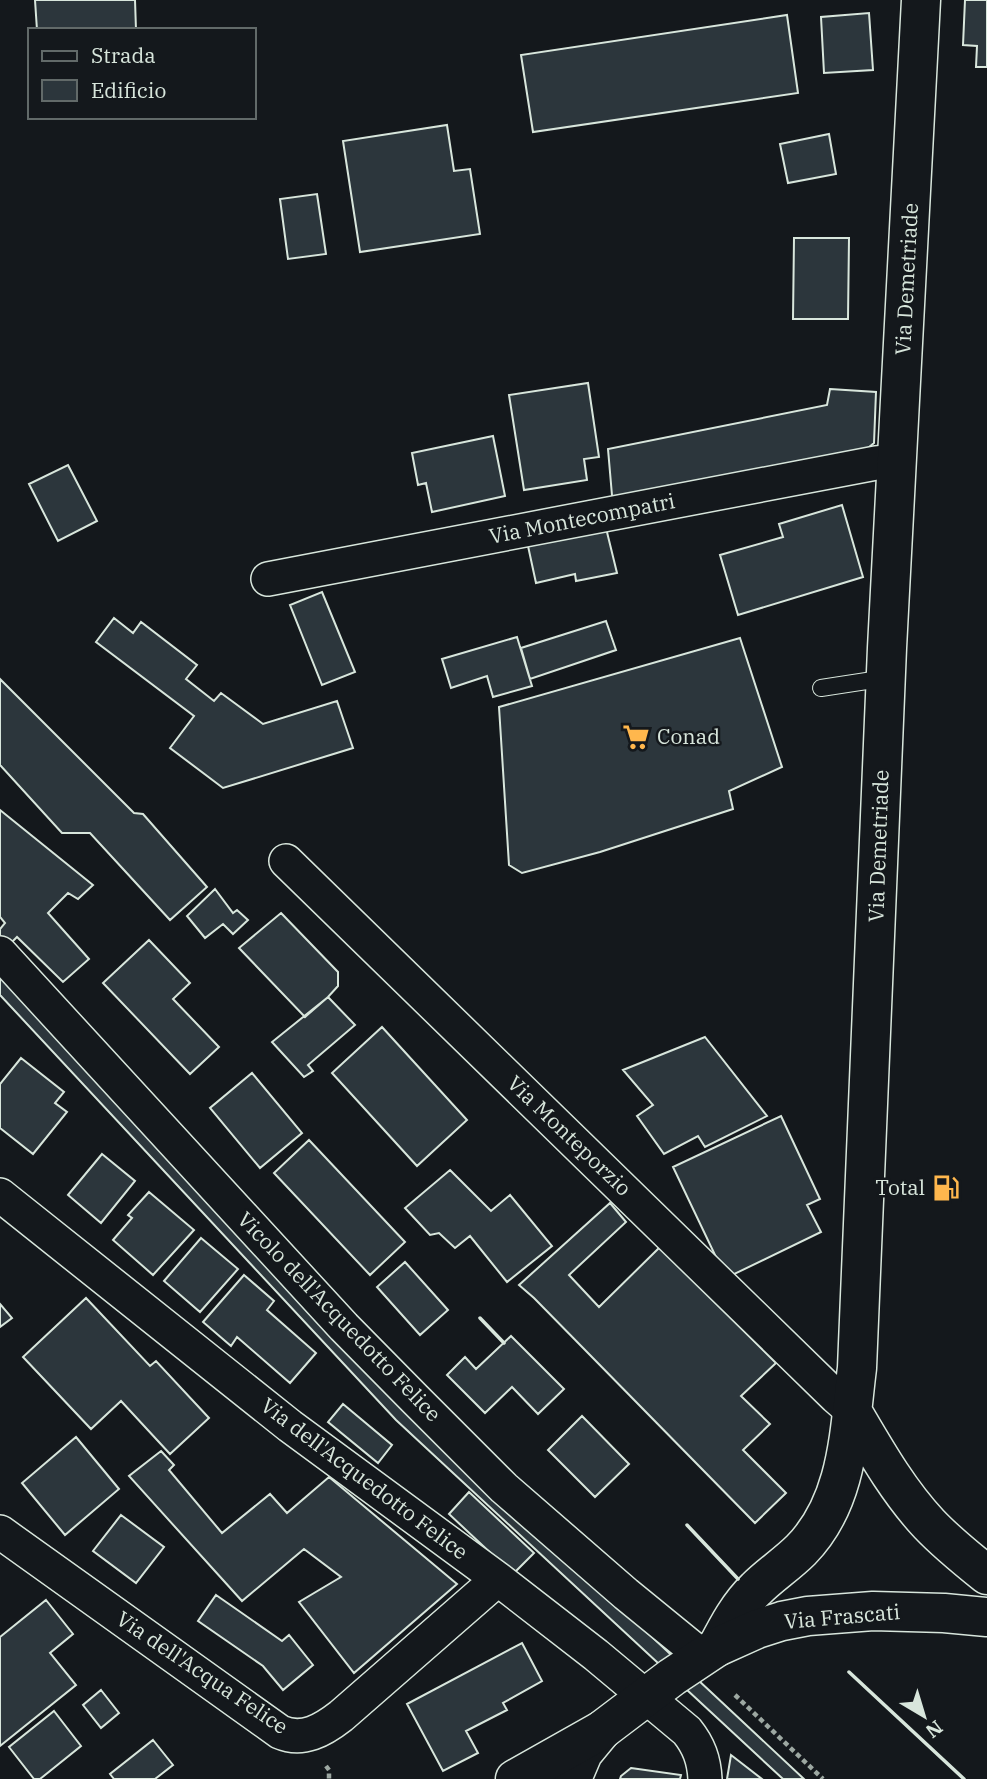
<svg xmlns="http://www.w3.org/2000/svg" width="987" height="1779" font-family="'IBM Plex Serif',serif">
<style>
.building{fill:#2c363c;stroke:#d8e6dc;stroke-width:2}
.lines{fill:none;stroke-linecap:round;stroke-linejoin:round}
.lane-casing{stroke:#d8e6dc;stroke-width:18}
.street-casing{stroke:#d8e6dc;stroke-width:36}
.secondary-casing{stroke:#d8e6dc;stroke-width:41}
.primary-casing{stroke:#d8e6dc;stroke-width:41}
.path{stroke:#9da8a2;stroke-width:4.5;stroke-dasharray:5 3.5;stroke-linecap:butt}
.lane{stroke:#14181c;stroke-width:16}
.street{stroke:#14181c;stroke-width:33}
.secondary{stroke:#14181c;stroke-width:38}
.primary{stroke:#14181c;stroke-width:38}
.wall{stroke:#d8e6dc;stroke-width:3.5}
.labels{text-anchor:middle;stroke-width:5;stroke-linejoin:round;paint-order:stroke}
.street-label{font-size:21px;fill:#d8e6dc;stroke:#14181c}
.poi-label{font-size:21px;fill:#d8e6dc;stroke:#14181c;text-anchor:start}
</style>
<rect width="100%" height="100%" fill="#14181c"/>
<path class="building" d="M35 0H135L136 30H37Z
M965 0H987V67H976L977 46 963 45Z
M869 13 873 70 824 73 821 17Z
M787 15 798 93 533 132 521 55Z
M447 125 454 171 470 169 480 234 360 252 343 141Z
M829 134 836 174 788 183 780 144Z
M317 194 326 254 288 259 280 199Z
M794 238H849L848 319H793Z
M588 383 599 457 584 459 587 480 524 490 509 395Z
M830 389 876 392 874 443 863 452 613 507 608 449 827 405Z
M493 436 505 496 432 512 426 483 418 485 412 453Z
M68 465 97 521 58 541 29 484Z
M842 505 863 577 738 615 720 555 783 537 779 524Z
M606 528 617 573 576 581 575 574 536 583 528 546Z
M322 592 355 672 322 685 290 605Z
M114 618 133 633 141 622 197 665 186 679 214 701 221 693 263 724 337 701 353 748 223 788 170 748 194 716 96 642Z
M606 621 616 650 530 679 521 648Z
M517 637 532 686 493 697 487 676 451 688 442 659Z
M740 638 782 767 729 791 733 809 600 852 522 873 509 865 499 707Z
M0 679 134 813 143 814 207 887 170 920 90 833H62L0 765Z
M0 810 93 885 78 899 68 893 48 913 89 959 63 982 17 937 8 946 0 939V929L5 923 0 917Z
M215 889 233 913 237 910 248 920 233 934 223 924 205 938 187 916Z
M281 913 338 972V986L328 997 305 1017 239 948Z
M149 940 190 983 173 999 219 1047 190 1074 103 983Z
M0 974 636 1622 804 1779H783L396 1420 0 995Z
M328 997 355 1025 308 1065 313 1071 304 1077 272 1042Z
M382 1027 467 1120 417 1166 332 1073Z
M705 1037 767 1116 705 1147 698 1136 664 1154 637 1116 653 1105 623 1070Z
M21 1058 64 1092 55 1103 67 1112 33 1154 0 1128V1084Z
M252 1073 302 1133 260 1168 210 1108Z
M781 1116 820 1199 807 1205 821 1232 726 1278 673 1167Z
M309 1140 405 1242 370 1275 274 1173Z
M102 1154 135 1181 101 1223 68 1195Z
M450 1170 491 1211 510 1195 552 1246 507 1282 470 1236 455 1248 439 1233 430 1235 405 1208Z
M149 1192 194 1230 153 1275 113 1240 132 1218 128 1215Z
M610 1203 626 1222 569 1275 599 1307 660 1247 776 1363 741 1396 770 1424 743 1450 786 1493 755 1523 534 1298 519 1285Z
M201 1238 238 1269 200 1312 164 1281Z
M405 1262 448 1310 420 1335 377 1287Z
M244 1275 274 1301 267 1310 316 1353 290 1383 237 1337 231 1346 203 1322Z
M86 1298 150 1366 156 1361 209 1418 170 1454 121 1401 91 1429 23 1357Z
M0 1304 12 1318 0 1327Z
M511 1336 564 1389 538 1414 512 1387 485 1413 447 1375 465 1357 476 1369Z
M343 1404 392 1445 378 1463 328 1422Z
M582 1416 629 1464 595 1497 548 1450Z
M76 1437 119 1489 65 1535 22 1483Z
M161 1451 174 1465 169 1470 222 1533 270 1494 287 1513 329 1477 457 1584 354 1673 299 1602 341 1577 304 1549 242 1601 129 1476Z
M469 1492 534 1553 513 1574 449 1514Z
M121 1515 164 1547 136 1583 93 1551Z
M216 1595 282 1641 289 1635 313 1665 283 1690 263 1666 198 1621Z
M46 1600 73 1634 50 1653 76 1685 0 1746V1637Z
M522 1643 542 1681 503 1703 507 1710 466 1731 478 1753 443 1771 407 1704Z
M101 1690 119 1713 101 1728 83 1705Z
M54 1711 81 1746 40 1779H34L9 1747Z
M153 1740 173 1765 155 1779H114L110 1774Z
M731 1755 762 1779H727Z
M631 1768 681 1775 680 1779H620L621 1776Z"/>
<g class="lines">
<g class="lane-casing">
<path id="lane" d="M821 688 886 678"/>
</g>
<g class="street-casing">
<path id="street" d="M268 579 876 463 897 461
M286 861 836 1397 852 1411
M0 953 344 1327 414 1398 504 1488 626 1594 702 1656
M0 1195 290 1426 498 1579 596 1655 687 1731C699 1746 704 1760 705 1779
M0 1532 280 1732C303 1742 323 1730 341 1716L498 1579"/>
</g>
<g class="secondary-casing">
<path id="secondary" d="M852 1411C875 1450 898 1491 929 1524 947 1543 967 1559 987 1575
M717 1647C728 1626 739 1605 756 1589 770 1575 787 1564 801 1550 849 1501 849 1431 857 1368L887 648 921 0
M572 1779 583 1753 602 1730"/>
</g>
<g class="primary-casing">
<path id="primary" d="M515 1779 602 1730 672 1677 717 1647 757 1629 782 1621 808 1616 873 1611 944 1613 987 1617"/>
</g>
<path class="path" d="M735 1695 823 1779
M326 1766 329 1770V1779"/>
<use href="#lane" class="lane"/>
<use href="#street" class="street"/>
<use href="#secondary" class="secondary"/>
<use href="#primary" class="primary"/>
<path class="wall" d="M480 1318 504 1343
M687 1525 738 1579
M849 1672 964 1779"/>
</g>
<defs>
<g id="supermarket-bare" transform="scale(2.1)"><path d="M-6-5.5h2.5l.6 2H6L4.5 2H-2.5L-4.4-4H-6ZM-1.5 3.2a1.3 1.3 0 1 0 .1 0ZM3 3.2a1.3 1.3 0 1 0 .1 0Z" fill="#ffb74d" stroke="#14181c" stroke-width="2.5" paint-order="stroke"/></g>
<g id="fuel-bare" transform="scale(2.1)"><path d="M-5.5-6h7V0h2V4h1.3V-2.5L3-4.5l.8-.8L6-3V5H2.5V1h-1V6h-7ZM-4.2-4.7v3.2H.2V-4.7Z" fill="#ffb74d" stroke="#14181c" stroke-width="2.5" paint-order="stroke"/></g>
</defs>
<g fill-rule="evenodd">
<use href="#supermarket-bare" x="636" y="737"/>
<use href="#fuel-bare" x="946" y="1188"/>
</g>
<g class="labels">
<g class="street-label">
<text transform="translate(907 279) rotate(-87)" y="7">Via Demetriade</text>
<text transform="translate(582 519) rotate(-11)" y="7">Via Montecompatri</text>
<text transform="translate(879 846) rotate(-88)" y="7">Via Demetriade</text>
<text transform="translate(569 1136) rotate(44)" y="7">Via Monteporzio</text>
<text transform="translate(339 1317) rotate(46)" y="7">Vicolo dell'Acquedotto Felice</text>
<text transform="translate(364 1479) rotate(37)" y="7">Via dell'Acquedotto Felice</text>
<text transform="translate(842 1617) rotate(-5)" y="7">Via Frascati</text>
<text transform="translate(202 1673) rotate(34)" y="7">Via dell'Acqua Felice</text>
</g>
<g class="poi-label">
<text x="657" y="744">Conad</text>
<text x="925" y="1195" text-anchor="end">Total</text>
</g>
</g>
<rect x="28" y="28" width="228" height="91" fill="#14181c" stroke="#626a69" stroke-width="2"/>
<rect x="42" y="51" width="35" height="10" fill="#14181c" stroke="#626a69" stroke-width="2"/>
<text x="91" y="63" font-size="21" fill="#d8e6dc">Strada</text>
<rect x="42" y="80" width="35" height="21" fill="#2c363c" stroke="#626a69" stroke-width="2"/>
<text x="91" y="98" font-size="21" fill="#d8e6dc">Edificio</text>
<g transform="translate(924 1716) rotate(142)" stroke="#14181c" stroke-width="5" paint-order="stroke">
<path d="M0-5L12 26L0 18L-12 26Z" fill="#d8e6dc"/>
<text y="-10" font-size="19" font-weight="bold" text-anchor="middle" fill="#d8e6dc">N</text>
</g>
</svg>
